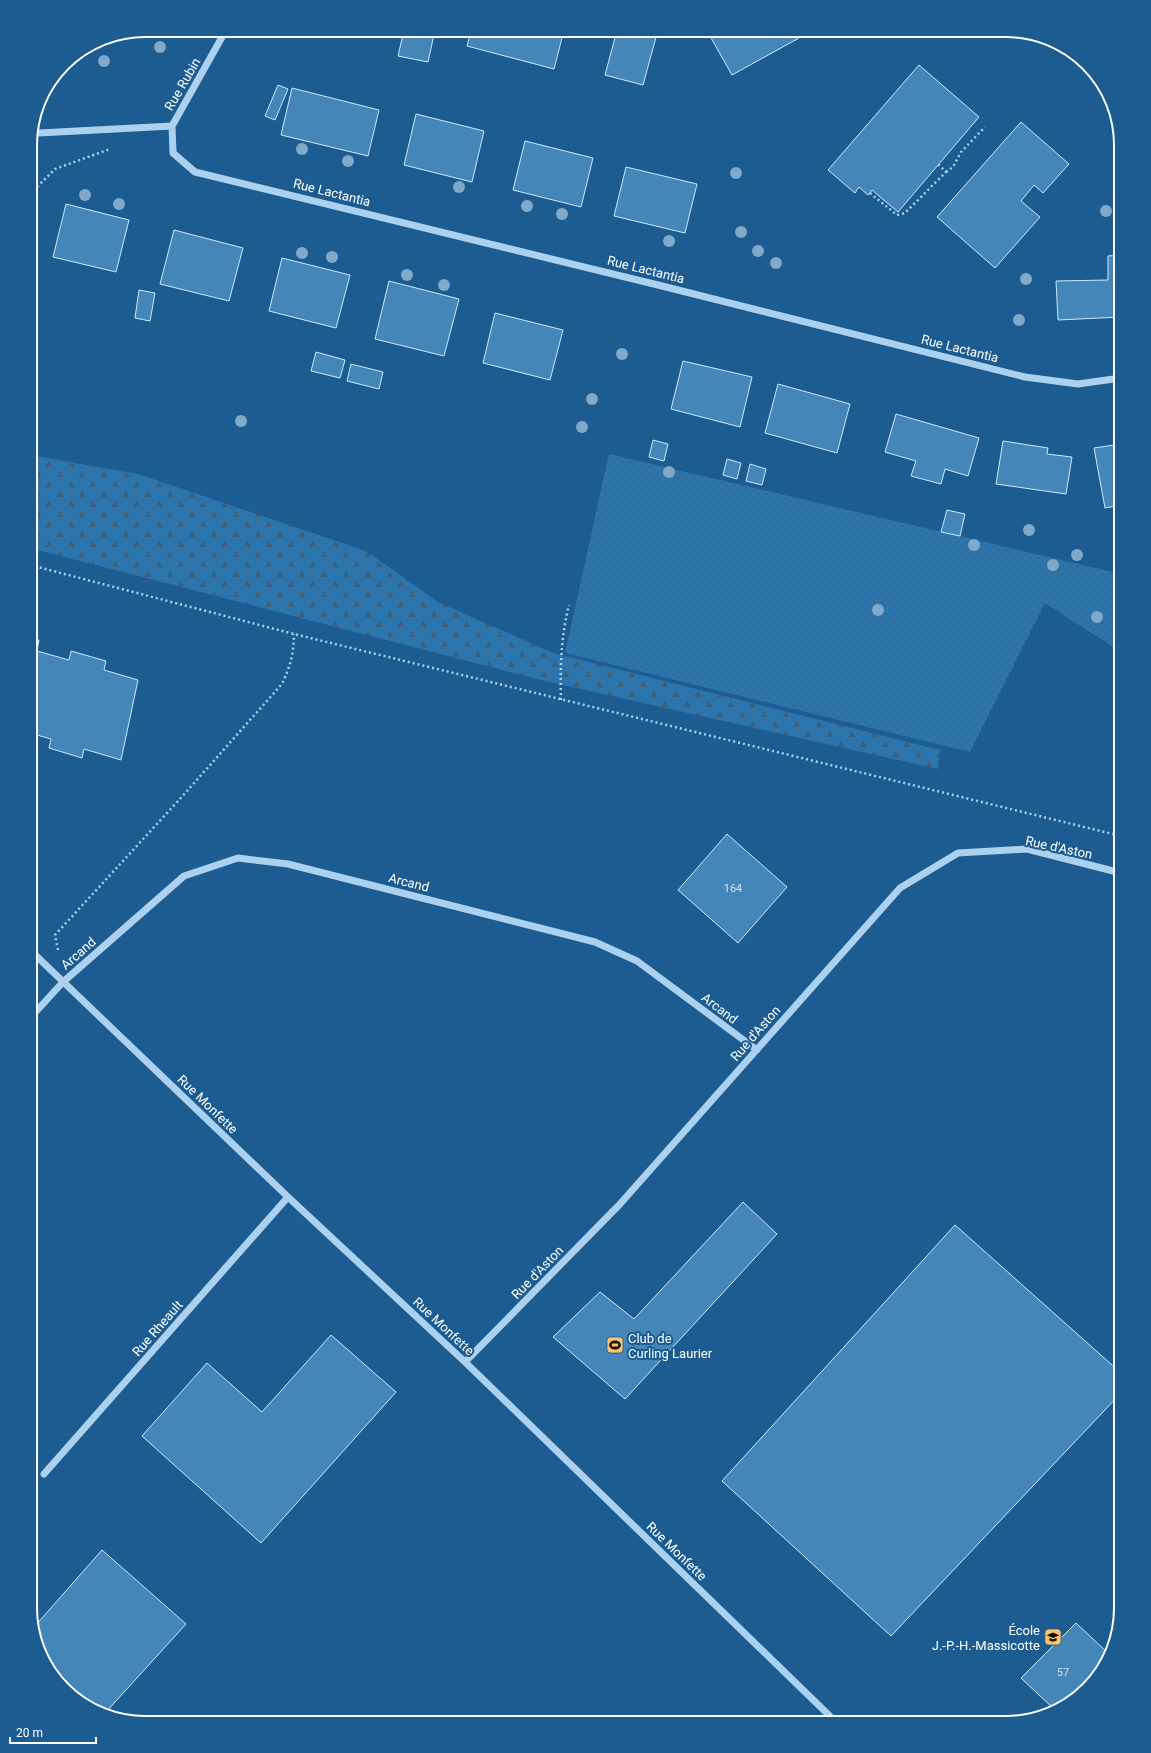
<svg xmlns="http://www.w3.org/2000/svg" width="1151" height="1753" font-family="Roboto,sans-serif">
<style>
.forest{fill:url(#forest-firs)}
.garden{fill:url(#garden-dots)}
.building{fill:#4486b8;stroke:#d1e8fa}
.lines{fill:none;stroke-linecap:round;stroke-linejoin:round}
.path{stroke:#abd1ee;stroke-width:2.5;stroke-dasharray:2 3;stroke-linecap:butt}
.minor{stroke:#abd1ee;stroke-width:7}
.tree{fill:#80a9ca}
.labels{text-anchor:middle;stroke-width:4;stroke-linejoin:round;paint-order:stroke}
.number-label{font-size:11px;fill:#d0e1ed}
.street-label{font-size:13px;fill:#fff;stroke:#1c5c90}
.poi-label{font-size:13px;fill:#fff;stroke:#1c5c90;text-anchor:start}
.rim{fill:none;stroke:#fff;stroke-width:2}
</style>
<defs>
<pattern id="forest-firs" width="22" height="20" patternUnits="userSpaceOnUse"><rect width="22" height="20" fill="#2c75ac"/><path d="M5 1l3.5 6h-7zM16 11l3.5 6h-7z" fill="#3e5e77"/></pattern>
<pattern id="garden-dots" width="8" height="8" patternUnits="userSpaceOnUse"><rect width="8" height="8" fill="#2c75ac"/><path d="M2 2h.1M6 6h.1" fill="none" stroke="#3e5e77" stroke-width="1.8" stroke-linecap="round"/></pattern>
</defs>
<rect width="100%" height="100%" fill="#1c5c90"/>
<path class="forest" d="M30 455 138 474 366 551 438 602 553 653 940 750 938 769 545 681 30 548Z"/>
<path class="garden" d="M609 454 1121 574V652L1045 603 970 752 565 653Z"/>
<path class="building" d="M404 30H435L428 62 398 56Z
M471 30H564L554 69 467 46Z
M617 30H658L643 85 605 75Z
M720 30H795L799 38 732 75 710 36Z
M919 65 979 117 898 212 872 190 868 195 859 187 855 193 828 170Z
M278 85 288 89 275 120 265 116Z
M292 88 379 110 368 156 281 135Z
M416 114 484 131 472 182 404 165Z
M1021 122 1069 164 1043 193 1034 185 1021 201 1040 217 995 268 937 217Z
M525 141 593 158 581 207 513 190Z
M626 167 697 184 685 233 614 216Z
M66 204 129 220 116 272 53 257Z
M174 230 243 248 229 301 160 284Z
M1121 255V317L1058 320 1056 281 1108 280V256Z
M282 258 350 275 336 328 269 311Z
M389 281 459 299 444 356 375 339Z
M139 290 155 293 150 321 135 318Z
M495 313 563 330 550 380 483 363Z
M316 352 345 360 340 378 311 371Z
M683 361 752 377 740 427 671 409Z
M351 364 383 372 379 389 347 381Z
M778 384 850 404 837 453 765 433Z
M896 414 979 438 968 476 945 469 941 484 911 476 916 461 885 452Z
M653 440 668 444 664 461 649 457Z
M1003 441 1048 448 1047 454 1072 457 1066 494 996 484Z
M1121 444V505L1105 508 1094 448Z
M727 459 741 463 737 479 723 475Z
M750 464 766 469 762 485 746 481Z
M947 510 965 514 960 536 941 532Z
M30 637 39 640 37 651 69 660 71 651 106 661 104 670 138 680 121 760 84 749 82 758 49 748 51 739 30 733Z
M727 834 787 887 738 943 678 890Z
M743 1202 777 1234 625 1399 553 1337 600 1292 634 1319Z
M955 1225 1121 1373V1393L891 1636 722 1481Z
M331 1335 396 1392 261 1543 142 1436 207 1363 262 1412Z
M102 1550 186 1624 106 1712 81 1704 45 1665 35 1626Z
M1076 1623 1109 1654 1106 1666 1063 1708 1055 1710 1021 1678Z"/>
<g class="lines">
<path class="path" d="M946 172 953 167 961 152 985 127
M870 193 897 215 905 213 946 172 938 164
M30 194 55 169 110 149
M30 565 294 634 1121 836
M561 700C560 668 561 636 569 605
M58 950 55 935 179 800 282 684C290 667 294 653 294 634"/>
<path class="minor" d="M226 30 172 126 173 153 195 172 662 286 1025 377 1078 384 1121 378
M32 131 39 133 172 126
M30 950 288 1197 465 1362 837 1723
M30 1018 63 982 184 876 238 858 288 864 595 942 637 961 757 1050
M465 1362 620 1204 900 888 958 853 1027 849 1121 873
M44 1474 288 1197"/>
</g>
<g class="tree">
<circle cx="160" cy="47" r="6"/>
<circle cx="104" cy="61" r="6"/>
<circle cx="302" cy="149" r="6"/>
<circle cx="348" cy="161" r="6"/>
<circle cx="736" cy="173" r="6"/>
<circle cx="459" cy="187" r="6"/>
<circle cx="85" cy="195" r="6"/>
<circle cx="119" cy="204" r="6"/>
<circle cx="527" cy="206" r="6"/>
<circle cx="1106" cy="211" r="6"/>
<circle cx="562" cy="214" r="6"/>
<circle cx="741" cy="232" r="6"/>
<circle cx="669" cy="241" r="6"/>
<circle cx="758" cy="251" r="6"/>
<circle cx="302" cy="253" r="6"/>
<circle cx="332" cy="257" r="6"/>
<circle cx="776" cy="263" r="6"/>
<circle cx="407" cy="275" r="6"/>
<circle cx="1026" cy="279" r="6"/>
<circle cx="444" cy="285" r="6"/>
<circle cx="1019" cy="320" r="6"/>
<circle cx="622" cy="354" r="6"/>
<circle cx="592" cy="399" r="6"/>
<circle cx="241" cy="421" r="6"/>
<circle cx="582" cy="427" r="6"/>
<circle cx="669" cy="472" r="6"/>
<circle cx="1029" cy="530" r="6"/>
<circle cx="974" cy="545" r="6"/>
<circle cx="1077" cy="555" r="6"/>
<circle cx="1053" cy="565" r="6"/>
<circle cx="878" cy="610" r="6"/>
<circle cx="1097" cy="617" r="6"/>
</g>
<defs>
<g id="stadium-square" transform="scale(0.9)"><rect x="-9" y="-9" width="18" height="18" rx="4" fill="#ffc269" stroke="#1c5c90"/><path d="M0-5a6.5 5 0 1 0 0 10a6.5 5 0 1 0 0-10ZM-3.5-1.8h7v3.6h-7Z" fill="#111"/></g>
<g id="school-square" transform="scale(0.9)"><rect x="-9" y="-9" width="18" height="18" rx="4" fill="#ffc269" stroke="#1c5c90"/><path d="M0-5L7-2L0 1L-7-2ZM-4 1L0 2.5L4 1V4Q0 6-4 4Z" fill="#111"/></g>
</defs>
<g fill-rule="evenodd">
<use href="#stadium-square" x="615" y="1345"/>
<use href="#school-square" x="1053" y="1637"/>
</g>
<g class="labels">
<g class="number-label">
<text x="733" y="892">164</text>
<text x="1063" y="1676">57</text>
</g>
<g class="street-label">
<text transform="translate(182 84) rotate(-60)" y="5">Rue Rubin</text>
<text transform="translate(332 192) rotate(14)" y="5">Rue Lactantia</text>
<text transform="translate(646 269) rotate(14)" y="5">Rue Lactantia</text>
<text transform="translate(960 348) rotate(14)" y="5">Rue Lactantia</text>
<text transform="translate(1059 847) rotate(12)" y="5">Rue d'Aston</text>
<text transform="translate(409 882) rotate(14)" y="5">Arcand</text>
<text transform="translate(78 953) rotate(-41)" y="5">Arcand</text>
<text transform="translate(720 1008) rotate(37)" y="5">Arcand</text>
<text transform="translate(755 1033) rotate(-49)" y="5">Rue d'Aston</text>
<text transform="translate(208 1104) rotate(44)" y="5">Rue Monfette</text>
<text transform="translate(537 1272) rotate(-46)" y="5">Rue d'Aston</text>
<text transform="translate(444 1326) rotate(43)" y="5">Rue Monfette</text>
<text transform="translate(157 1328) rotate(-49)" y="5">Rue Rheault</text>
<text transform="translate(677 1551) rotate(44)" y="5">Rue Monfette</text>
</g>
<g class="poi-label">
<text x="628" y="1343">Club de<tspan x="628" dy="15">Curling Laurier</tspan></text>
<text x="1040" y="1635" text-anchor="end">École<tspan x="1040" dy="15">J.-P.-H.-Massicotte</tspan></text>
</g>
</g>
<path d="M0 0H1151V1753H0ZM145 37H1006A108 108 0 0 1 1114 145V1608A108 108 0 0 1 1006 1716H145A108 108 0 0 1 37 1608V145A108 108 0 0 1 145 37Z" fill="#1c5c90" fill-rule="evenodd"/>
<path class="rim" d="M145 37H1006A108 108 0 0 1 1114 145V1608A108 108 0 0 1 1006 1716H145A108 108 0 0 1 37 1608V145A108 108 0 0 1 145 37Z"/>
<path d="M10 1737v6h86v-6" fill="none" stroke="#ffffff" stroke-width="2"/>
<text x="16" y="1737" font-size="12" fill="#ffffff" stroke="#1c5c90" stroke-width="3" paint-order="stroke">20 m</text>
</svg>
